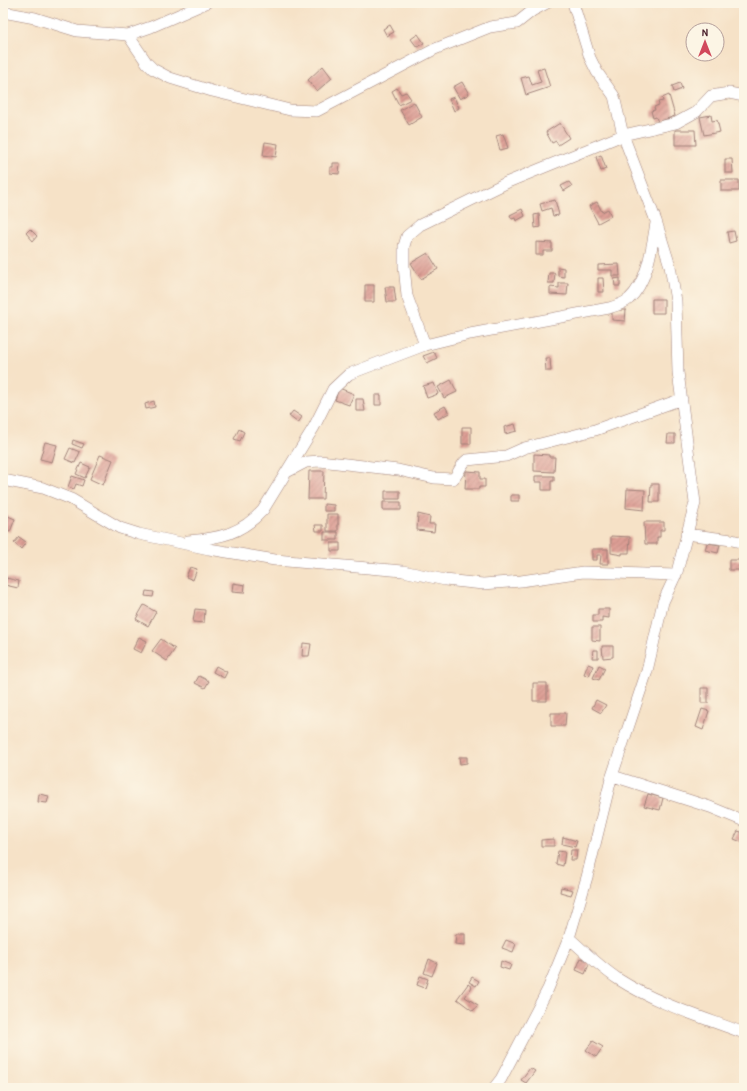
<svg xmlns="http://www.w3.org/2000/svg" width="747" height="1091" font-family="'Patrick Hand',sans-serif">
<style>
.building{fill:url(#building-hatch)}
.lines{fill:none;stroke-linecap:round;stroke-linejoin:round}
.minor-casing{stroke:#a08079;stroke-width:12}
.minor{stroke:#fff;stroke-width:11}
</style>
<defs>
<pattern id="building-hatch" width="6" height="6" patternUnits="userSpaceOnUse"><rect width="6" height="6" fill="#dd9e94"/><path d="M-1 1l2-2M0 6l6-6M5 7l2-2" fill="none" stroke="#b58079"/></pattern>
</defs>
<rect width="100%" height="100%" fill="#fcf5e5"/>
<filter id="ink" filterUnits="userSpaceOnUse"><feTurbulence type="fractalNoise" baseFrequency=".025" numOctaves="2"/><feDisplacementMap in="SourceGraphic" scale="8" xChannelSelector="R" yChannelSelector="G"/><feConvolveMatrix kernelMatrix="1 2 1 2 8 2 1 2 1" color-interpolation-filters="sRGB"/></filter>
<filter id="wash" filterUnits="userSpaceOnUse"><feTurbulence type="fractalNoise" baseFrequency=".012" numOctaves="4" result="noise"/><feDisplacementMap in="SourceGraphic" scale="16" xChannelSelector="R" yChannelSelector="G"/><feGaussianBlur stdDeviation="0.9" result="paint"/><feColorMatrix in="noise" values="0 0 0 0 0 0 0 0 0 0 0 0 0 0 0 0 0 1.4 0 .05"/><feComposite in="paint" operator="in"/></filter>
<g filter="url(#wash)">
<rect width="100%" height="100%" fill="#f6e2c7"/>
<g id="blocks">
<path class="building" d="M390 25 394 32 387 36 383 29Z
M418 34 424 43 417 47 411 39Z
M323 66 332 78 317 91 308 80Z
M544 68 550 87 526 95 521 78 529 76 532 85 541 82 537 70Z
M462 82 469 94 460 99 453 87Z
M680 83 682 89 674 92 672 86Z
M397 88 401 94 406 92 411 99 399 105 392 91Z
M669 95 675 116 658 122 656 117 653 118 651 111 655 110 654 107 659 105 658 102 663 101 662 98Z
M454 97 459 108 454 111 449 99Z
M414 102 422 117 409 125 400 110Z
M711 115 712 121 717 120 720 132 704 135 700 117Z
M560 123 569 138 558 145 556 141 552 143 546 132Z
M675 130H695L696 145H675Z
M503 134 508 148 500 150 496 136Z
M265 142 278 144 276 157 263 155Z
M601 155 606 169 601 171 596 157Z
M725 159H732L733 173H725Z
M333 163H340L339 174 330 173V167H333Z
M721 180H739V191H721Z
M569 182 572 186 564 191 561 186Z
M555 200 559 215 553 216 551 208 542 211 540 204Z
M597 202 602 212 608 209 611 216 598 223 589 206Z
M522 209 525 216 516 221 515 218 512 219 510 215Z
M539 214 540 227 535 228 534 215Z
M30 229 37 236 33 241 26 233Z
M734 231 736 241 729 243 727 232Z
M536 242 552 243V251H543V255H536Z
M428 253 438 269 421 279 411 263Z
M619 264 620 276H612V270H598V265Z
M558 267 564 268V277L558 276Z
M549 273H555L554 283H548Z
M598 278H603L604 292H598Z
M620 278V286H615L614 279Z
M559 283H568L567 295 550 294V287L559 288Z
M365 285H374V302H365Z
M385 287H394L396 302H387Z
M652 299H664V313H652Z
M612 310H626L625 321 612 320Z
M434 352 437 358 427 363 423 356Z
M545 358H550L551 371H546Z
M451 380 457 392 444 398 438 387Z
M434 383 438 394 427 398 423 386Z
M339 388 354 394 349 405 335 400Z
M375 395H381V405H375Z
M356 399H363L365 411H356Z
M154 401 155 407 146 409 145 404Z
M445 406 449 413 438 419 434 412Z
M293 411 302 417 298 423 289 416Z
M515 424 517 431 505 434 504 427Z
M462 427H471V444H462Z
M239 429 244 432 240 441 234 439Z
M668 434H675V443H667Z
M73 440 84 444 82 448 72 444Z
M45 442 57 445 52 462 40 459Z
M70 448 80 452 75 463 65 459Z
M534 454 549 455V457H555L554 472 534 471Z
M100 455 113 460 103 485 90 479Z
M81 463 90 467 85 478 76 474Z
M309 471H324L323 499H308Z
M466 471 480 472V479H485V487H479V489H465Z
M72 476 84 480 82 486 76 484 74 489 68 487Z
M535 476H554V481H551V490H542V482H535Z
M651 484H659V502H650Z
M627 489 645 490 644 510 626 508Z
M385 491H400V499H385Z
M511 495H519V501H511Z
M383 502H401V510H383Z
M324 504 334 505V511H324Z
M3 514 15 519 10 532 3 529Z
M327 514H338V531H327Z
M418 514 430 517 429 524H435L434 532 417 530Z
M644 522H664V530H660V537H657V544H645Z
M315 525H323V531H316Z
M324 532H338V540H324Z
M611 536 630 537 629 553H622V555L611 553Z
M19 537 26 542 21 549 14 543Z
M331 543H340V551H331Z
M707 543 720 545 718 553 705 550Z
M592 549H608V564H600L601 555H597V560H592Z
M729 560H742V570H729Z
M190 567 197 569 193 580 186 577Z
M6 578 19 581 18 588 5 585Z
M233 583 245 585 244 593 232 592Z
M146 591 154 592 153 597 145 596Z
M144 605 156 612 148 626 136 619Z
M195 609 205 610 204 623 193 622Z
M598 609H609V618L602 617V622H593V615H598Z
M592 627H600V641L592 640Z
M139 637 147 641 141 653 133 649Z
M161 639 175 649 167 661 152 651Z
M303 643 311 644 309 656H302Z
M602 646H613V657L603 658Z
M593 650H598V658H592Z
M588 664 593 666 589 676 584 674Z
M599 665 605 668 599 680 593 678Z
M216 666 227 672 224 678 213 672Z
M199 676 209 681 205 688 195 683Z
M533 683H547V701H533Z
M701 688H708V703H701Z
M596 700 606 705 601 713 592 708Z
M702 709 709 711 703 730 696 727Z
M551 713H566L565 726H551Z
M459 757H467V763L460 764Z
M39 794 49 796 47 803 38 802Z
M648 794 663 798 660 810 644 806Z
M738 831 744 833V843L734 839Z
M563 837 577 841 575 847 562 844Z
M554 839V846H541V840Z
M571 850H577L576 860H570Z
M558 851 565 852 563 866 556 864Z
M561 887 573 890 571 895 560 892Z
M456 934H465V945L455 944Z
M506 940 516 944 513 952 502 948Z
M581 958 590 962 585 974 576 970Z
M429 959 437 963 432 976 424 973Z
M501 961 511 965 509 970 500 967Z
M420 976 428 979 425 988 417 985Z
M472 977 479 981 476 986 469 982Z
M468 984 472 987 465 997 478 1005 473 1011 457 999Z
M593 1041 603 1047 596 1057 586 1050Z
M530 1068 535 1071 526 1083 521 1080Z"/>
</g>
</g>
<g filter="url(#ink)">
<use href="#blocks" fill-opacity="0" stroke="#a08079" stroke-width="1"/>
<g class="lines">
<g class="minor-casing">
<path id="minor" d="M3 12 35 18 77 31 128 35 151 27 206 3
M128 35 147 63 153 69 170 78 212 91 290 110 317 111 435 49 490 27 517 23 532 11 547 3
M425 345 407 296 404 266V246L407 236 420 225 508 182 623 135 676 123 696 112 711 96 729 93 744 96
M287 472 306 462 320 461 398 470 434 478 453 479C459 474 460 465 467 460L506 456 524 448 595 430 682 399
M3 480 43 488 71 499 120 528 139 534 209 549 275 560 403 571 445 580 483 584 521 581 583 572 676 575
M686 534 732 540 744 543
M188 541C220 538 241 534 263 510L314 427 333 389 349 374 425 345 470 334 609 308C616 306 623 304 629 299 648 282 652 246 656 223
M613 776 710 807 744 821
M569 938C585 952 600 967 618 979 657 1004 702 1017 744 1033
M494 1088 501 1079 548 989 569 938 587 877 611 779 647 671 663 602 677 572 695 503 678 372 676 301 670 266 656 221 623 135 614 96 597 72 590 58 573 3"/>
</g>
<use href="#minor" class="minor"/>
</g>
</g>
<rect width="747" height="1091" fill="none" stroke="#fcf5e5" stroke-width="16"/>
<g transform="translate(705 42)"><circle r="19" fill="#fcf5e5" stroke="#b59f9b"/>
<path d="M0-3L7 15L0 10L-7 15Z" fill="#d1495b"/>
<text y="-6" font-size="11" font-weight="bold" text-anchor="middle" fill="#4a1f2b">N</text>
</g>
</svg>
